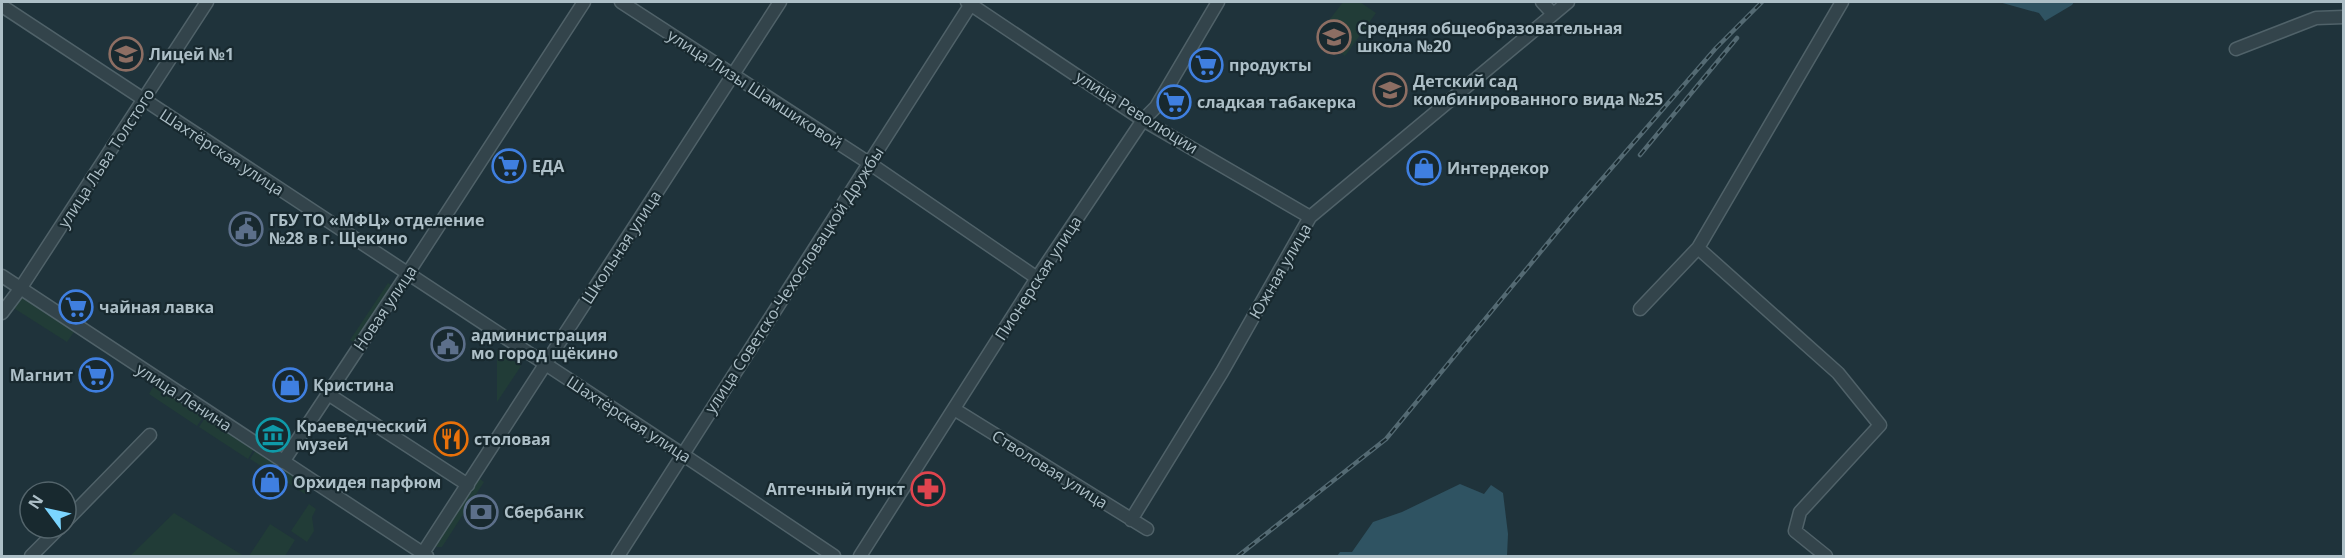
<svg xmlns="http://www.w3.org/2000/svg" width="2345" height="558" font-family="'Open Sans',sans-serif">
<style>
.green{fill:#213c37}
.water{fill:#2f5362}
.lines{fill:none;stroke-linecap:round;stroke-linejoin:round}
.minor-casing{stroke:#506269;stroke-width:15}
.minor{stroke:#33444b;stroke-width:12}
.rail-casing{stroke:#546a73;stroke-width:4.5}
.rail{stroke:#18292f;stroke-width:2;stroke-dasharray:7;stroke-linecap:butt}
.labels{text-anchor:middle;stroke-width:4.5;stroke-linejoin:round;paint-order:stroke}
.poi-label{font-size:16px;font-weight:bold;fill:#adbfc7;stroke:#18292f;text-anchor:start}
.street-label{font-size:16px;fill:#adbfc7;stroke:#18292f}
</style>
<rect width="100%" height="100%" fill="#1f333b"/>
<path class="green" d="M1343 2H1360L1376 13 1345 56 1317 36Z
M388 283 396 288 358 345 350 340Z
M26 296 76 329 67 342 12 307 19 299Z
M497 350 521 366 497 402Z
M156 382 205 414 197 426 149 394Z
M207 415 255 447 248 459 199 427Z
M257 448 311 483 305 494 250 459Z
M476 476 484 482 442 547H436L431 544Z
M309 504 316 509 312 517 314 531 307 542 291 531Z
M174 513 244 556H130Z
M270 524 295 540 285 556H249Z"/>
<path class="water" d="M1999 2H2074L2072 5 2045 21 2039 13Z
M1460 484 1484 494 1491 485 1503 493 1508 534 1507 556H1337L1340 552H1352L1373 522 1402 512Z"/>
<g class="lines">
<g class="minor-casing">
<path id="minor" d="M621 2 869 163 1037 278
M967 2 1143 120 1310 217
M1542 2 1553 14
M2 6 682 454 834 556
M2236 49 2316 18 2344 17
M2 276 427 556
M1640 309 1698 248
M2 313 20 289 207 2
M328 394 468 485
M954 409 1147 529
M283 462 408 273 584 2
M1131 520 1222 372 1310 217 1568 2
M66 521 150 435
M423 553 780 2
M31 556 59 528
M618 556 971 4
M860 556 1037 278 1143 120 1156 107 1218 2
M1826 556 1795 531 1800 512 1880 425 1838 373 1698 248 1842 2"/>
</g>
<use href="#minor" class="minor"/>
<g class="rail-casing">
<path id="rail" d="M1640 155 1737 38
M1238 556 1386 439 1576 209 1716 48 1762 2"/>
</g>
<use href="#rail" class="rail"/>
</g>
<defs>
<g id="school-ring" transform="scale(1.725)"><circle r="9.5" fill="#18292f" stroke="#8d6e63" stroke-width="1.5"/><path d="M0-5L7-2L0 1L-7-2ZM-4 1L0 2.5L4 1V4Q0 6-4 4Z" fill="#8d6e63"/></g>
<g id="supermarket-ring" transform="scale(1.725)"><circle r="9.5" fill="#18292f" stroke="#3f7fe0" stroke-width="1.5"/><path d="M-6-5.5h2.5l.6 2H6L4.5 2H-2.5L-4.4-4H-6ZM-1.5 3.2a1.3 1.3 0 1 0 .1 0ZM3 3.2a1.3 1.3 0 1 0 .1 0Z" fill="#3f7fe0"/></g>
<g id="shop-ring" transform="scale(1.725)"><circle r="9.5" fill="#18292f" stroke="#3f7fe0" stroke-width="1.5"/><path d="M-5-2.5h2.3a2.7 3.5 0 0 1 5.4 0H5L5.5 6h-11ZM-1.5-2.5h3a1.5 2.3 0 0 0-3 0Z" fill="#3f7fe0"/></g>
<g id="civic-ring" transform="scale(1.725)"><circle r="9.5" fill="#18292f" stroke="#5c6f8a" stroke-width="1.5"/><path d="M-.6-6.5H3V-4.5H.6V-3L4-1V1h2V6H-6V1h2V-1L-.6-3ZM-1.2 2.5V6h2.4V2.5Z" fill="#5c6f8a"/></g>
<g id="museum-ring" transform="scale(1.725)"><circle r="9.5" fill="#18292f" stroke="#0f9aa8" stroke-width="1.5"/><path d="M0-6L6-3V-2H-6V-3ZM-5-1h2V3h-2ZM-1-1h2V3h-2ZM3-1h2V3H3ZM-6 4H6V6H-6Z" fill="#0f9aa8"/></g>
<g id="restaurant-ring" transform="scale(1.725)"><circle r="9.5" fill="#18292f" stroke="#e8710a" stroke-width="1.5"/><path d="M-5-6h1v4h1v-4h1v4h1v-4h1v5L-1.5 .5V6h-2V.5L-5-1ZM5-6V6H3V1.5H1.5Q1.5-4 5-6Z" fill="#e8710a"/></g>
<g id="pharmacy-ring" transform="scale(1.725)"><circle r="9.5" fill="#18292f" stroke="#e0444e" stroke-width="1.5"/><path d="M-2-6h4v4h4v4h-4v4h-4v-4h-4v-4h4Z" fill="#e0444e"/></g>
<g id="bank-ring" transform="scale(1.725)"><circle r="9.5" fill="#18292f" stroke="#5c6f8a" stroke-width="1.5"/><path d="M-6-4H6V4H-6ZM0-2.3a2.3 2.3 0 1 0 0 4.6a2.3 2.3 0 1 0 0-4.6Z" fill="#5c6f8a"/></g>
</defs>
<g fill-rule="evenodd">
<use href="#school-ring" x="1334" y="37"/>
<use href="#school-ring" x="126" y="54"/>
<use href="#supermarket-ring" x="1206" y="65"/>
<use href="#school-ring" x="1390" y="90"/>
<use href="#supermarket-ring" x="1174" y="102"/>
<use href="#supermarket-ring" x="509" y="166"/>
<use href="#shop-ring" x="1424" y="168"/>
<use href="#civic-ring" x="246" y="229"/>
<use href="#supermarket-ring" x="76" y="307"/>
<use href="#civic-ring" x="448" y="344"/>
<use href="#supermarket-ring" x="96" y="375"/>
<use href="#shop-ring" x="290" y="385"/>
<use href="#museum-ring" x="273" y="435"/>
<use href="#restaurant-ring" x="451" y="439"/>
<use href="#shop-ring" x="270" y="482"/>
<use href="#pharmacy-ring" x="928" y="489"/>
<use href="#bank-ring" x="481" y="512"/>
</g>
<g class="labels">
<g class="poi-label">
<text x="1357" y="34">Средняя общеобразовательная<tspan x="1357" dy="18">школа №20</tspan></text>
<text x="149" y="60">Лицей №1</text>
<text x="1229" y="71">продукты</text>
<text x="1413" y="87">Детский сад<tspan x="1413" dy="18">комбинированного вида №25</tspan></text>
<text x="1197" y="108">сладкая табакерка</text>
<text x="532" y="172">ЕДА</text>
<text x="1447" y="174">Интердекор</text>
<text x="269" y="226">ГБУ ТО «МФЦ» отделение<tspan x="269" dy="18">№28 в г. Щекино</tspan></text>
<text x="99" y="313">чайная лавка</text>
<text x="471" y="341">администрация<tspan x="471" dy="18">мо город щёкино</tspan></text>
<text x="73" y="381" text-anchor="end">Магнит</text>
<text x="313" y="391">Кристина</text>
<text x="296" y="432">Краеведческий<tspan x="296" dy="18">музей</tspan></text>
<text x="474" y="445">столовая</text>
<text x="293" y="488">Орхидея парфюм</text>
<text x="905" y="495" text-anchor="end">Аптечный пункт</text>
<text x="504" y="518">Сбербанк</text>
</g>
<g class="street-label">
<text transform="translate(755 89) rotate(33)" y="6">улица Лизы Шамшиковой</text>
<text transform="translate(1137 112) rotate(32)" y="6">улица Революции</text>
<text transform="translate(222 152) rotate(33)" y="6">Шахтёрская улица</text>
<text transform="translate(106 158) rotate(-57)" y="6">улица Льва Толстого</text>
<text transform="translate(621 247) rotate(-57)" y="6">Школьная улица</text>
<text transform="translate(1280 271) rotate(-60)" y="6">Южная улица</text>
<text transform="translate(1038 278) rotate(-57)" y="6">Пионерская улица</text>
<text transform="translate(794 280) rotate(-57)" y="6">улица Советско-Чехословацкой Дружбы</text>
<text transform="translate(385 308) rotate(-56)" y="6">Новая улица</text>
<text transform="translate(184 397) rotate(33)" y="6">улица Ленина</text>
<text transform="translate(629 419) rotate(33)" y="6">Шахтёрская улица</text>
<text transform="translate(1050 469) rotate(32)" y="6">Стволовая улица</text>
</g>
</g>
<rect width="2345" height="558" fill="none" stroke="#adbfc7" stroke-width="6"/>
<g transform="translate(48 510) rotate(303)"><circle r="28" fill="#18292f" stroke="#54656c" stroke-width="1.5"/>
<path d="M0-4.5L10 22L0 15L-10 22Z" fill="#7bd5ff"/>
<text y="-9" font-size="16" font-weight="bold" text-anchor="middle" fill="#adbfc7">N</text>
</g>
</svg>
